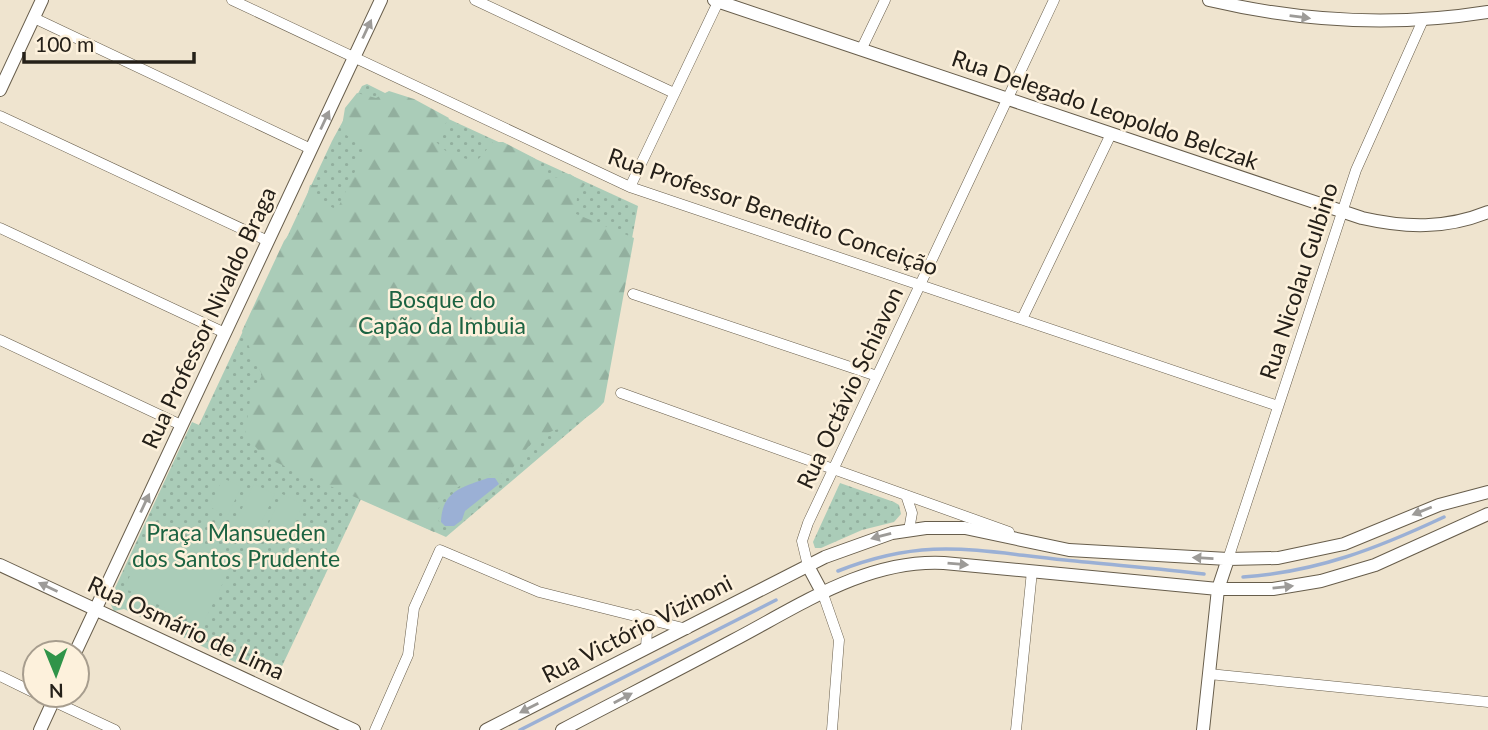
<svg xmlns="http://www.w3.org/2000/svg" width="1488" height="730" font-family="Lato,sans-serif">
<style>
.grass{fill:url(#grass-dots)}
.forest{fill:url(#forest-firs)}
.pitch{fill:#aaccb8}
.water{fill:#9bb0d5}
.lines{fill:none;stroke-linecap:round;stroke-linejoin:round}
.stream{stroke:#9bb0d5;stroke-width:3.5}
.street-casing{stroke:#675d4b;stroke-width:11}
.secondary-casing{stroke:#675d4b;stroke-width:14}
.street{stroke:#fff;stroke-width:10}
.secondary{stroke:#fff;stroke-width:12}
.oneway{fill:#9d9b98}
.labels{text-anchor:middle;stroke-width:5;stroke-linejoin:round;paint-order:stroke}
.street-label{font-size:23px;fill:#252019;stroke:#fdf1dc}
.park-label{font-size:23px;fill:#1c6342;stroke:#fdf1dc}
</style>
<defs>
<pattern id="grass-dots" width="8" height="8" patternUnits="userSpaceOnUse" patternTransform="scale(1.75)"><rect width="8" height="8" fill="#aaccb8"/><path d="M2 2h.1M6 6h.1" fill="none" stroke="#92af9e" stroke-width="1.8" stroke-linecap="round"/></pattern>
<pattern id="forest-firs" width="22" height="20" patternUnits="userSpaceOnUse" patternTransform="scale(1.75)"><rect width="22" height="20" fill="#aaccb8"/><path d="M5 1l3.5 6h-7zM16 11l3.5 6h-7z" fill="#92af9e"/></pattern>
</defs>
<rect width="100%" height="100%" fill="#efe4cf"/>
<path class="grass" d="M367 84 385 93 390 92 638 206 601 405 446 537 361 499 275 681 124 609 114 611 109 601 192 422 199 425 332 141 362 86Z
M840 483 894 502 899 505 901 514 894 522 862 530 821 548H815L813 542Z"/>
<path class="forest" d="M389 91 414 99 449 118 435 141 448 153 476 162 493 142H503L534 158 546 180 570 174 585 184 577 197 576 214 634 238 604 402C587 422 567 425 545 434 531 440 519 458 511 471 502 476 494 473 484 476 462 483 427 499 441 527L434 532 264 457 245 434 250 400 262 375 242 331 284 241 301 219 310 185H318L315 198 337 210 365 150 363 145 341 132 345 108 357 93 376 98Z"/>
<path class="pitch" d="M223 478 241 487 228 515 209 507Z
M254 484 275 494 255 535 234 525Z
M282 494 303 504 285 542 265 532Z
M156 523 234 560 202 626 124 588Z"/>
<path class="water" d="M488 478H495L499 484 465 511 462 520 454 526H445L441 522C442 491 462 487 488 478Z"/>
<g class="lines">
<path class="stream" d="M838 571C926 536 975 551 1065 560 1111 565 1158 568 1204 574
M1243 577C1317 572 1378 548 1444 517
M520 730 776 600"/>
<g class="street-casing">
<path id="street" d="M232 0 630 187 1278 406
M475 0 674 93
M34 18 311 149
M861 50 885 0
M0 116 268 241
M630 187 719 0
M0 228 225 333
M633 294 877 376
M1022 319 1111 134
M0 340 181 425
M621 393 1009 532
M906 495 912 513 909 530
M1228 559 1356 170 1423 20
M808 566 802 541 808 523 1054 0
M823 594 839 640 832 730
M637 615 647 630 646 648
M1209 674 1488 702
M0 676 35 693
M40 695 115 730
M375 730 408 655 414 608 440 550 539 592 687 629
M1016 730 1032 571"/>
</g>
<g class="secondary-casing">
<path id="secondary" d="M714 0 1362 218C1406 228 1446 229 1488 212
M1209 0C1302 22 1394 27 1488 12
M0 90 42 0
M0 565 354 730
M808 566 823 594
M75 653 381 0
M40 730 56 695
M486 730 825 557 892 533 926 528H965L1069 550 1228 559 1278 558 1344 544 1439 505 1488 492
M562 730C619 700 676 671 732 641 799 606 866 559 944 563L1218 589H1273L1321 581 1375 565 1488 514
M1203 730 1218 589 1228 559"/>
</g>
<use href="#street" class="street"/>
<use href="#secondary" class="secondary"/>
</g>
<defs><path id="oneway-solid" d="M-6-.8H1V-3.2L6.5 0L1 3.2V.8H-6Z" transform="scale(1.75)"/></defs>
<g class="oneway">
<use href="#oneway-solid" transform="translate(1300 17) rotate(7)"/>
<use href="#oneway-solid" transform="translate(367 29) rotate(-65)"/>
<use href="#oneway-solid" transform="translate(325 120) rotate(-65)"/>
<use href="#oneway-solid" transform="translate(145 503) rotate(-65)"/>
<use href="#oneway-solid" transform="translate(1422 511) rotate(158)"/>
<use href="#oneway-solid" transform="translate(881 536) rotate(165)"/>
<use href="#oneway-solid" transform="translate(1203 558) rotate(-177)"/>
<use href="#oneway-solid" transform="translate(958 564) rotate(5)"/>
<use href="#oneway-solid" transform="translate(48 587) rotate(-155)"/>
<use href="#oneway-solid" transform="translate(1283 587) rotate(-6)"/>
<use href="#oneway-solid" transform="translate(623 698) rotate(-28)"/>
<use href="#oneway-solid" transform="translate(529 708) rotate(153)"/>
</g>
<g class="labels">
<g class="street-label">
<text transform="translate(1105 110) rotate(19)" y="8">Rua Delegado Leopoldo Belczak</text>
<text transform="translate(773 212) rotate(19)" y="8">Rua Professor Benedito Conceição</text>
<text transform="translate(1299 281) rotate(-72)" y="8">Rua Nicolau Gulbino</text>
<text transform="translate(209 318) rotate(-65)" y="8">Rua Professor Nivaldo Braga</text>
<text transform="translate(850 388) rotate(-65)" y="8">Rua Octávio Schiavon</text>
<text transform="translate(186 628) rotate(25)" y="8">Rua Osmário de Lima</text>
<text transform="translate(637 629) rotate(-27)" y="8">Rua Victório Vizinoni</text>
</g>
<g class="park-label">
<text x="442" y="308">Bosque do<tspan x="442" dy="26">Capão da Imbuia</tspan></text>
<text x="236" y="541">Praça Mansueden<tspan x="236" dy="26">dos Santos Prudente</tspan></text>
</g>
</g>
<g transform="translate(56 674) rotate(179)"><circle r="33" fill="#fdf1dc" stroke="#a79d8e" stroke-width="2"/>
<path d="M0-5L12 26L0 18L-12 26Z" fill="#309449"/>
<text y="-10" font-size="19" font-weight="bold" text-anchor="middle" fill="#252019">N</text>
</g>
<path d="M24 52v10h170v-10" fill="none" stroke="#252019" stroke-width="3.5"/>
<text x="35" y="52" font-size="21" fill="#252019" stroke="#fdf1dc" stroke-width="5" paint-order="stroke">100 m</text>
</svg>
